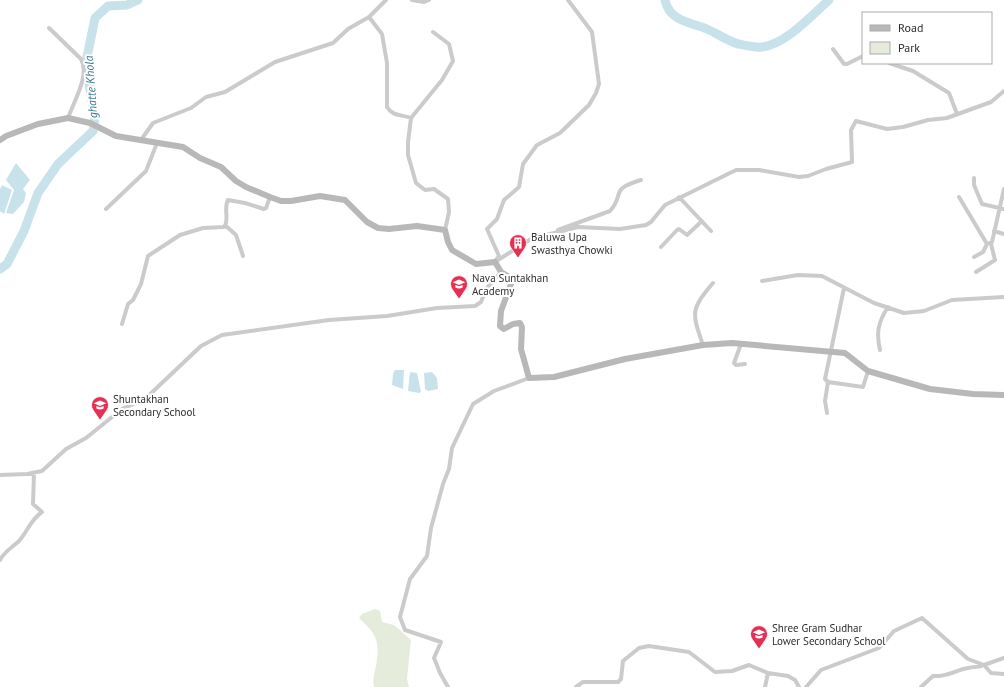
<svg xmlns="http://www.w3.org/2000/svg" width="1004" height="687" font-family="'PT Sans',sans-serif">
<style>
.green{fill:#e6ecdc}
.water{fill:#c8e2ec}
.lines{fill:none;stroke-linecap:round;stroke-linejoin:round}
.river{stroke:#c8e2ec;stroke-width:9}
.street{stroke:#cbcbcb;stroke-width:4}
.secondary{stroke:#b8b8b8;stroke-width:6}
.labels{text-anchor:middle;stroke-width:4;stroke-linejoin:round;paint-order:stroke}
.poi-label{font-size:11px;fill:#2e2e2e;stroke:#fff;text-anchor:start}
.water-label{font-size:12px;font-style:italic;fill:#3b7b91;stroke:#fff}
</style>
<rect width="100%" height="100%" fill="#fff"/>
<path class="green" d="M375 609 380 611 382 622 394 625 411 640 407 679 409 687H374C372 675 376 671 377 659 380 638 373 631 359 618L362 614Z"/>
<path class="water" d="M16 163 30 180 23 189 26 193 24 202 13 214 6 213 14 190 6 180Z
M2 185 12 190 4 214 0 211V189Z
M395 370H404L403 389 392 385 393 374Z
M410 372 417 373 421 392 419 393 408 391Z
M432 372 437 378 438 389 428 391 425 389 424 373Z"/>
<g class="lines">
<path class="river" d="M665 0C669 19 686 22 702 27 714 31 725 40 738 44 744 45 755 48 762 47 786 44 811 16 829 0
M0 269 7 264 24 231 38 193 58 164 93 131 95 117 89 84 87 57 95 18 108 6 127 5 138 0"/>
<path class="street" d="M412 0 424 2 429 0
M369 17 382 34 387 63V107C393 117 401 114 411 118
M49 28 81 59C90 75 74 101 68 118
M433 32 449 44 453 61 442 80 411 118 408 142V155L416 183 425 190 434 189 448 199 449 212 445 230
M833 49 844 64H847L863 56
M889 63 913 71 949 93 957 114
M141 140 153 123 191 108 206 97 225 92 275 62 333 43 348 29 369 17 386 0
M974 178V185L982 204 1004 209
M679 197 711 231
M959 197 987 244
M106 209 146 171 157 143
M226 226 236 235 243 256
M558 230 610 211C626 193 608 190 641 180
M994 231 1004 234
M661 247 677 230 679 229 687 235 702 221
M974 257 983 252 987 244 992 242 1004 189
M496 260 499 256 487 229 497 219 504 200 519 187 523 164 537 145 560 133 589 105 596 93 599 84 592 32 568 0
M495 262 531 239 542 236 578 227 620 229 646 225 651 222 665 205 736 170H759L799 177 808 176 826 169 852 162 851 130 856 121 887 129 903 127 928 120 947 118 991 102 1004 91
M976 272 995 260 991 244
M762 281 798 275 822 276 874 303 904 313 924 311 952 300 1004 297
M122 324 128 304 133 300 141 284 148 256 180 235 203 228 224 227C230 220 223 209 228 200L245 203 264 209 266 208 270 197
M741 344 734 363 736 365 745 364
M703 345C692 313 690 310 713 283
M880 350C876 333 878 322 888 307
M828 382 863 387 868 371
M827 413 825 401 828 382 825 379 844 288
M0 475 27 474 42 471 66 449 86 438 122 409 145 399 201 346 222 335 329 320 387 316 437 308 475 306 481 302 486 289 501 272
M0 560C5 551 11 548 18 542 27 533 30 520 42 512L33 504 34 473
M448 687 440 673 434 658 441 642 405 630 400 617 410 579 427 556 431 528 443 484 449 469 452 448 473 404 494 391 529 378
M576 687 583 682H618L621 679 623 661 639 648 649 646 689 652 715 672 732 671 749 665 768 673 788 676 795 680 799 687
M765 687 768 673
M806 687 821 670 879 648 894 631 922 618 968 659 984 665 1004 658
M921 687 933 676C947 677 956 670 968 668 974 666 978 668 984 665L991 673 1004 674"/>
<path class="secondary" d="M0 140 6 136 38 124 68 118 90 123 116 136 183 147 200 158 221 167 236 181 246 187 270 197 281 201H291L320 196 345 200 367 222 378 228 389 229 417 226 445 230 448 242 452 250 476 264 495 262 501 272 511 278V284L501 311 500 326 504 329 513 324 520 323 522 327 521 349 529 378 554 377 625 359 703 345 732 343 845 353 868 371 930 389 973 394 1004 395"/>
</g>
<defs>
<g id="building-pin" transform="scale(0.9)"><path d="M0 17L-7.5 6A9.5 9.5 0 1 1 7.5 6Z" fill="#e72f54" stroke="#fff"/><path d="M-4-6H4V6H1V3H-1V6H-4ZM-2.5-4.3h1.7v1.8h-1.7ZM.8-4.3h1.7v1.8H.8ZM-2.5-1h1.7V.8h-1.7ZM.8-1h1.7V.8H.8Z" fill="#fff"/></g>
<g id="school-pin" transform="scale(0.9)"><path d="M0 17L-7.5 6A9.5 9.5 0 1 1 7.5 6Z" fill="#e72f54" stroke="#fff"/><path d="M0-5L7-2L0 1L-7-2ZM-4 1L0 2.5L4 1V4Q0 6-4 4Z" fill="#fff"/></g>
</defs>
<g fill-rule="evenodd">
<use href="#building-pin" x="518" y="243"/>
<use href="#school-pin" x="459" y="284"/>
<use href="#school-pin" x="100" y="405"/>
<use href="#school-pin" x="759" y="634"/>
</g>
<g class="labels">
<g class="poi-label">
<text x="531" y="241">Baluwa Upa<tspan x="531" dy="13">Swasthya Chowki</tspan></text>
<text x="472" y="282">Nava Suntakhan<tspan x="472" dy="13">Academy</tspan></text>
<text x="113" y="403">Shuntakhan<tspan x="113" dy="13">Secondary School</tspan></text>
<text x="772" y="632">Shree Gram Sudhar<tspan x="772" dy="13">Lower Secondary School</tspan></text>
</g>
<g class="water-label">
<text transform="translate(91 87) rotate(-94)" y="4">ghatte Khola</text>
</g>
</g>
<rect x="862" y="12" width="130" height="52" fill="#ffffff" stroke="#ababab"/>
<rect x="870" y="25" width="20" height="6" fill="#b8b8b8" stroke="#ababab"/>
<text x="898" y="32" font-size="12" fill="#2e2e2e">Road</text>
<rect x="870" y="42" width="20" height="12" fill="#e6ecdc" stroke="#ababab"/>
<text x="898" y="52" font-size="12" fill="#2e2e2e">Park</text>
</svg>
